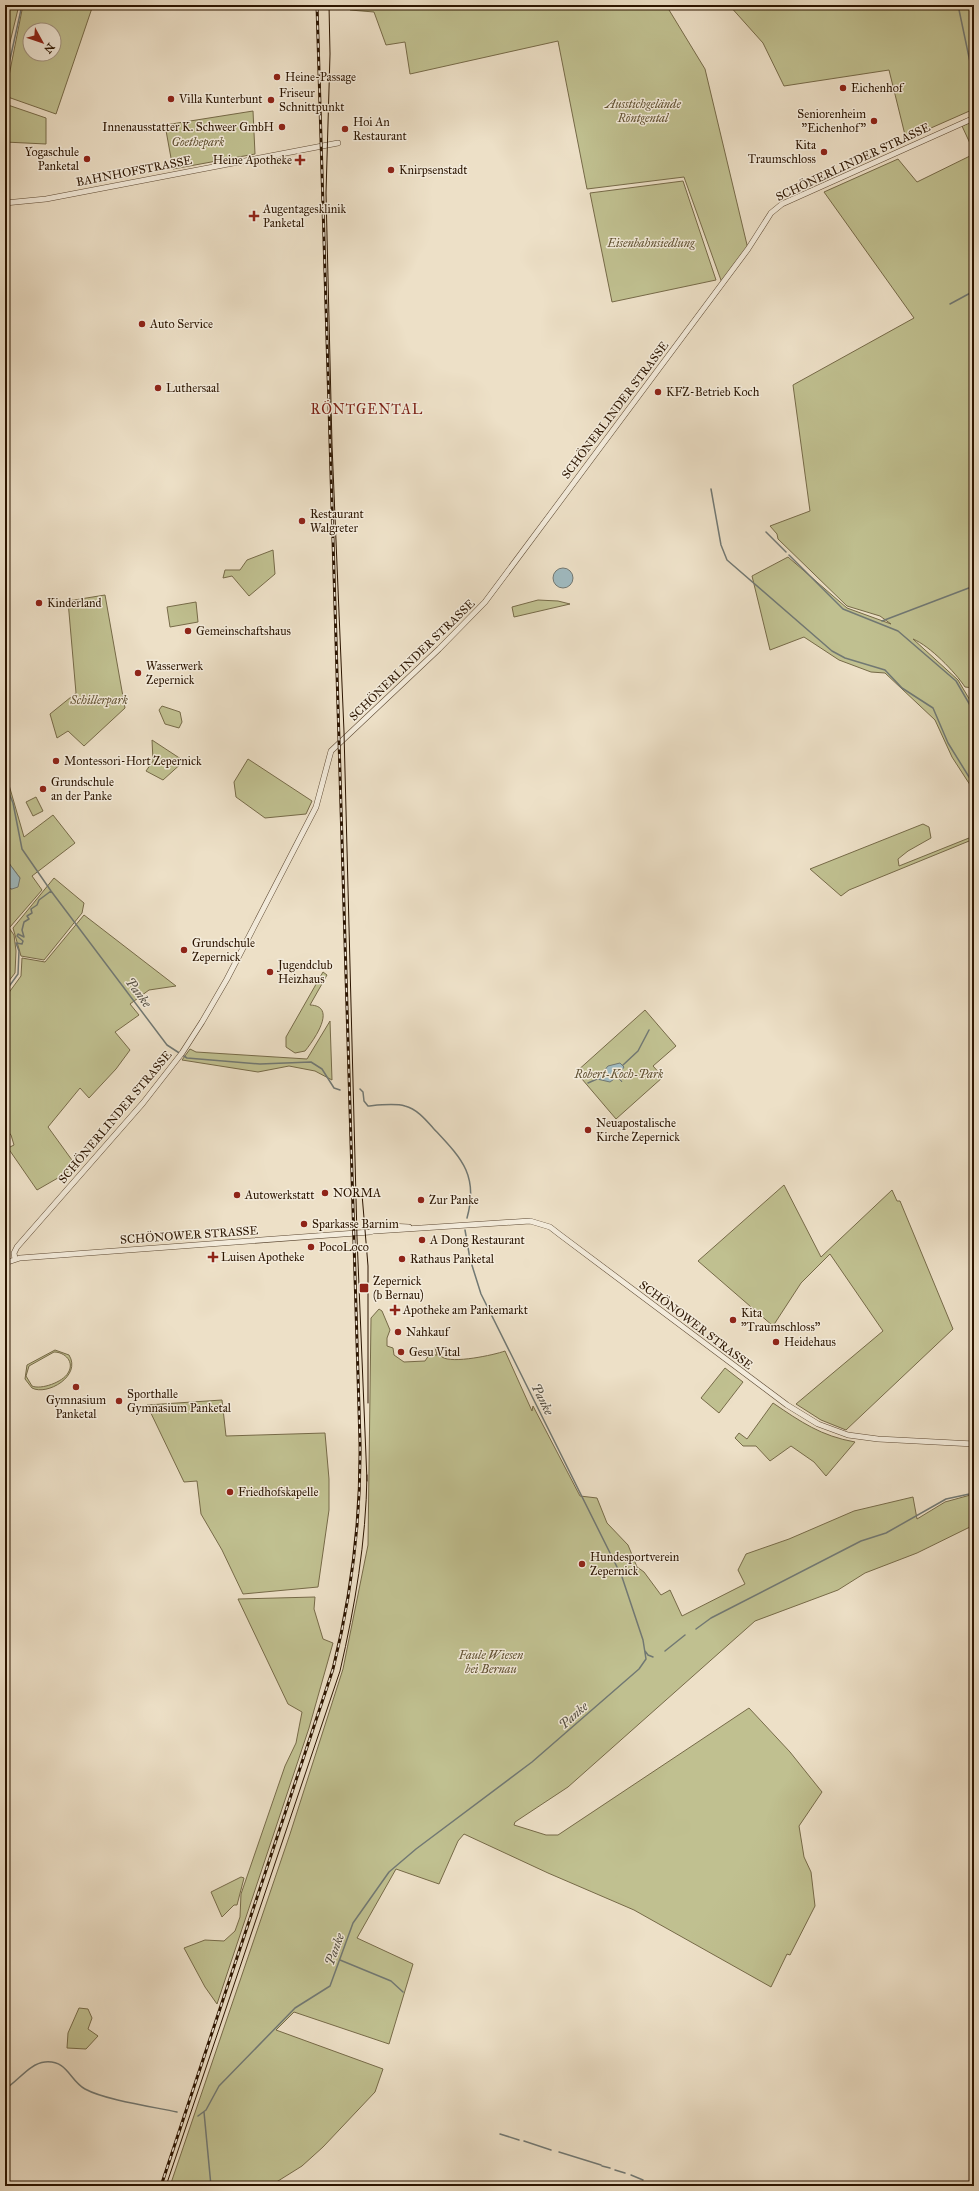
<svg xmlns="http://www.w3.org/2000/svg" width="979" height="2191" font-family="'IM FELL Great Primer',serif">
<style>
.green{fill:#c0c090;stroke:#766a48;fill-rule:evenodd}
.water{fill:#9fbac0;stroke:#717873}
.lines{fill:none;stroke-linecap:round;stroke-linejoin:round}
.stream{stroke:#717873;stroke-width:1.5}
.tertiary-casing{stroke:#5c4832;stroke-width:6}
.tertiary{stroke:#f3ebdb;stroke-width:5}
.tram{stroke:#2c1500;stroke-width:1}
.rail-casing{stroke:#2c1500;stroke-width:3}
.rail{stroke:#f3ebdb;stroke-width:1.5;stroke-dasharray:4.5;stroke-linecap:butt}
.poi-dot{fill:#8f2418;stroke:#f3ebdb;stroke-width:1.5}
.labels{text-anchor:middle;stroke-width:3;stroke-linejoin:round;paint-order:stroke}
.poi-label{font-size:12px;fill:#2c1500;stroke:#f3ebdb;text-anchor:start}
.park-label{font-size:12px;font-style:italic;fill:#605132;stroke:#f3ebdb}
.street-label{font-size:12px;fill:#2c1500;stroke:#f3ebdb}
.water-label{font-size:13px;font-style:italic;fill:#544f43;stroke:#f3ebdb}
.quarter-label{font-size:14px;letter-spacing:1px;fill:#7a1f14;stroke:#f3ebdb}
</style>
<rect width="100%" height="100%" fill="#ede0c7"/>
<filter id="stains"><feTurbulence type="fractalNoise" baseFrequency=".005" numOctaves="4"/><feColorMatrix values="0 0 0 0 .2 0 0 0 0 .09 0 0 0 0 .02 0 0 0 .5 -.17"/></filter>
<radialGradient id="worn" r=".72"><stop offset=".6" stop-color="#630" stop-opacity="0"/><stop offset="1" stop-color="#630" stop-opacity=".3"/></radialGradient>
<path class="green" d="M5 5H19L5 63Z
M23 5H93L56 114 5 96ZM30 30H54V54H30Z
M350 5H666L705 69 748 249 722 283 684 177 587 189 558 41 410 74 405 42 386 45 374 12 350 10Z
M729 5H974V109L906 139 889 70 784 86 763 43Z
M5 104 46 118V144L5 142Z
M253 111 255 154 173 169 165 125Z
M974 121V152L962 126Z
M974 154V688L965 687C955 672 930 646 913 639L958 680 974 707V791L952 757 935 720 885 673 871 672 839 660 804 637 770 650 752 576 788 557 847 608 891 624 880 616 847 606 778 539 777 534 770 526 810 511 793 385 914 318 824 192 898 159 917 182Z
M683 181 716 280 612 302 590 193Z
M273 550 275 574 249 596 232 576 223 578 225 570H240L247 560Z
M105 595 125 708 84 746 68 731 57 738 50 714 76 693 68 601Z
M538 600 558 601 570 604 514 617 512 607Z
M196 602 198 622 170 627 167 607Z
M162 706 180 712 182 722 179 728 165 724 159 710Z
M152 740 184 761 163 780 146 771 153 761Z
M248 759 312 801 306 814 265 818 236 797 234 782Z
M9 785 24 837 53 815 75 843 32 876 42 890 10 927 5 920V887L12 889 20 878 5 858V788Z
M36 797 43 811 33 816 26 802Z
M923 824 929 827 931 838 908 851 898 859 899 866 974 836V839L849 890 841 896 810 869Z
M54 878 84 903 82 913 44 960 21 956 13 928Z
M84 915 176 986 149 990 130 1004 139 1015 115 1032 130 1050 116 1069 89 1098 80 1088 48 1127 77 1167 37 1190 8 1148 14 1145 11 1135 5 1128V998L21 976 22 958 45 962Z
M5 922 14 935 16 951 15 973 5 986Z
M323 972 327 975 310 1005C338 1006 314 1040 305 1051L295 1053 286 1047V1037Z
M645 1010 676 1046 653 1066 663 1077 616 1119 576 1072Z
M330 1021 332 1080 315 1071 289 1066 258 1072 182 1060 190 1049 196 1052 307 1059Z
M784 1185 821 1257 892 1190 897 1201H900L953 1329 846 1430 821 1420 796 1404 883 1331 830 1254 801 1283 773 1326 698 1261Z
M379 1309 382 1311 390 1330 387 1338V1346L393 1348 394 1355 404 1362 425 1361 429 1355H437L435 1347C437 1350 439 1355 442 1357 452 1364 494 1355 505 1351L532 1411 533 1406 580 1496 597 1498 607 1523 628 1545 637 1567 644 1572 661 1595 670 1590 682 1616 745 1584 738 1570 746 1554 789 1539 854 1511 913 1497 917 1519 945 1502 974 1494V1525L917 1553 865 1573 838 1590 755 1621 568 1787 515 1822 514 1825 546 1835H558L749 1708 790 1752 822 1792 799 1826 804 1857 811 1872 815 1906 790 1955 787 1954 771 1987 634 1910 548 1873 464 1834 458 1841 439 1884 396 1869 357 1938 413 1964 389 2044 294 2012 276 2030 383 2069 375 2092 323 2147 302 2166 270 2186H170L290 1834 343 1669 368 1545 371 1318Z
M55 1350 69 1355C82 1376 47 1396 32 1388L25 1379 27 1365ZM54 1352C65 1352 75 1362 68 1373 63 1382 41 1390 32 1386L26 1376 29 1366Z
M725 1368 743 1382 719 1413 701 1398Z
M222 1400 226 1436 325 1433 329 1479V1510L318 1587 243 1594 222 1550 201 1514 197 1481 184 1482 147 1405Z
M773 1403C801 1422 821 1436 855 1442L826 1476 814 1462 791 1446 770 1461 756 1446H743L735 1438 739 1433 747 1439Z
M315 1597 314 1609 323 1639 333 1643 309 1728 217 2004 205 1987 184 1948 205 1940 224 1941 235 1931 240 1917 241 1894 285 1766 296 1743 302 1712 288 1704 238 1599Z
M241 1877 244 1878 237 1905H234L222 1917 211 1892Z
M79 2008 88 2009 92 2018 88 2029 98 2036 86 2049 67 2048 68 2033Z"/>
<path class="water" d="M553 578a10 10 0 1 1 20 0a10 10 0 1 1-20 0Z
M5 858 20 878 18 887 12 889 5 887Z
M620 1063 624 1067 618 1076 622 1082 617 1077 610 1082 597 1079 608 1066Z"/>
<g class="lines">
<path class="stream" d="M958 5 974 81
M5 82 22 5
M950 304 974 291
M711 489 721 545 727 560 832 651 845 658 885 670 902 688 933 708 948 743 974 785
M766 532 786 552
M789 555 843 609 898 631 956 681 974 712
M882 621 974 586
M7 788 13 803 22 849 51 891 167 1045 187 1058 260 1064 311 1062 322 1069 334 1088 340 1090
M5 992 18 974 19 951 16 943 22 944 23 941 17 936 18 934 24 937 22 930 24 922 29 919 27 916 32 913 31 909 37 905 39 900 51 891
M623 1065 638 1051 649 1030
M588 1083 597 1079
M360 1089 363 1092 364 1101 368 1106C379 1105 395 1103 405 1106 417 1109 426 1120 434 1129 461 1158 479 1175 467 1218
M696 1629 711 1618 861 1541 886 1533 946 1499 974 1493
M645 1651 648 1655 653 1657
M665 1651 685 1635
M340 1960 391 1981 403 1992
M5 2089C17 2082 30 2063 45 2062 68 2060 69 2080 85 2089 105 2100 154 2107 177 2112
M204 2112 211 2186
M198 2116 206 2110 219 2086 295 2008 330 1986 353 1923 389 1872 416 1849 532 1762 639 1669 646 1659 643 1640 622 1577 481 1294 470 1259 465 1230
M500 2134 519 2140
M524 2141 551 2150
M559 2152 601 2165
M602 2166 610 2168
M615 2170 625 2173
M631 2175 643 2180"/>
<g class="tertiary-casing">
<path id="tertiary" d="M5 203 46 199 338 143
M375 1231 530 1221 550 1227 559 1234 787 1405 818 1424 848 1435 878 1439 974 1444
M15 1259 14 1253 17 1247 143 1103 182 1053 202 1022 227 979 316 807 331 751 439 649 485 602 748 249 771 213 782 204 974 118
M5 1263 20 1258 370 1232 389 1226 409 1227"/>
</g>
<use href="#tertiary" class="tertiary"/>
<path class="tram" d="M329 5 330 54 326 193 332 445 344 732 357 1237 367 1481
M362 1194 368 1266V1403
M166 2186 340 1671C355 1606 366 1542 367 1475"/>
<g class="rail-casing">
<path id="rail" d="M161 2186 333 1669C352 1593 361 1519 360 1442L317 5"/>
</g>
<use href="#rail" class="rail"/>
</g>
<g class="poi-dot">
<circle cx="277" cy="77" r="4"/>
<circle cx="843" cy="88" r="4"/>
<circle cx="171" cy="99" r="4"/>
<circle cx="271" cy="100" r="4"/>
<circle cx="874" cy="121" r="4"/>
<circle cx="282" cy="127" r="4"/>
<circle cx="345" cy="129" r="4"/>
<circle cx="824" cy="152" r="4"/>
<circle cx="87" cy="159" r="4"/>
<path d="M298 154h4v4h4v4h-4v4h-4v-4h-4v-4h4z"/>
<circle cx="391" cy="170" r="4"/>
<path d="M252 210h4v4h4v4h-4v4h-4v-4h-4v-4h4z"/>
<circle cx="142" cy="324" r="4"/>
<circle cx="158" cy="388" r="4"/>
<circle cx="658" cy="392" r="4"/>
<circle cx="302" cy="521" r="4"/>
<circle cx="39" cy="603" r="4"/>
<circle cx="188" cy="631" r="4"/>
<circle cx="138" cy="673" r="4"/>
<circle cx="56" cy="761" r="4"/>
<circle cx="43" cy="789" r="4"/>
<circle cx="184" cy="950" r="4"/>
<circle cx="270" cy="972" r="4"/>
<circle cx="588" cy="1130" r="4"/>
<circle cx="325" cy="1193" r="4"/>
<circle cx="237" cy="1195" r="4"/>
<circle cx="421" cy="1200" r="4"/>
<circle cx="304" cy="1224" r="4"/>
<circle cx="422" cy="1240" r="4"/>
<circle cx="311" cy="1247" r="4"/>
<path d="M211 1251h4v4h4v4h-4v4h-4v-4h-4v-4h4z"/>
<circle cx="402" cy="1259" r="4"/>
<rect x="359" y="1283" width="10" height="10" rx="2"/>
<path d="M393 1304h4v4h4v4h-4v4h-4v-4h-4v-4h4z"/>
<circle cx="733" cy="1320" r="4"/>
<circle cx="398" cy="1332" r="4"/>
<circle cx="776" cy="1342" r="4"/>
<circle cx="401" cy="1352" r="4"/>
<circle cx="76" cy="1387" r="4"/>
<circle cx="119" cy="1401" r="4"/>
<circle cx="230" cy="1492" r="4"/>
<circle cx="582" cy="1564" r="4"/>
</g>
<g class="labels">
<g class="poi-label">
<text x="285" y="81">Heine-Passage</text>
<text x="851" y="92">Eichenhof</text>
<text x="279" y="97">Friseur<tspan x="279" dy="14">Schnittpunkt</tspan></text>
<text x="179" y="103">Villa Kunterbunt</text>
<text x="866" y="118" text-anchor="end">Seniorenheim<tspan x="866" dy="14">"Eichenhof"</tspan></text>
<text x="353" y="126">Hoi An<tspan x="353" dy="14">Restaurant</tspan></text>
<text x="274" y="131" text-anchor="end">Innenausstatter K. Schweer GmbH</text>
<text x="816" y="149" text-anchor="end">Kita<tspan x="816" dy="14">Traumschloss</tspan></text>
<text x="79" y="156" text-anchor="end">Yogaschule<tspan x="79" dy="14">Panketal</tspan></text>
<text x="292" y="164" text-anchor="end">Heine Apotheke</text>
<text x="399" y="174">Knirpsenstadt</text>
<text x="263" y="213">Augentagesklinik<tspan x="263" dy="14">Panketal</tspan></text>
<text x="150" y="328">Auto Service</text>
<text x="166" y="392">Luthersaal</text>
<text x="666" y="396">KFZ-Betrieb Koch</text>
<text x="310" y="518">Restaurant<tspan x="310" dy="14">Walgreter</tspan></text>
<text x="47" y="607">Kinderland</text>
<text x="196" y="635">Gemeinschaftshaus</text>
<text x="146" y="670">Wasserwerk<tspan x="146" dy="14">Zepernick</tspan></text>
<text x="64" y="765">Montessori-Hort Zepernick</text>
<text x="51" y="786">Grundschule<tspan x="51" dy="14">an der Panke</tspan></text>
<text x="192" y="947">Grundschule<tspan x="192" dy="14">Zepernick</tspan></text>
<text x="278" y="969">Jugendclub<tspan x="278" dy="14">Heizhaus</tspan></text>
<text x="596" y="1127">Neuapostalische<tspan x="596" dy="14">Kirche Zepernick</tspan></text>
<text x="333" y="1197">NORMA</text>
<text x="245" y="1199">Autowerkstatt</text>
<text x="429" y="1204">Zur Panke</text>
<text x="312" y="1228">Sparkasse Barnim</text>
<text x="430" y="1244">A Dong Restaurant</text>
<text x="319" y="1251">PocoLoco</text>
<text x="221" y="1261">Luisen Apotheke</text>
<text x="410" y="1263">Rathaus Panketal</text>
<text x="373" y="1285">Zepernick<tspan x="373" dy="14">(b Bernau)</tspan></text>
<text x="403" y="1314">Apotheke am Pankemarkt</text>
<text x="741" y="1317">Kita<tspan x="741" dy="14">"Traumschloss"</tspan></text>
<text x="406" y="1336">Nahkauf</text>
<text x="784" y="1346">Heidehaus</text>
<text x="409" y="1356">Gesu Vital</text>
<text x="127" y="1398">Sporthalle<tspan x="127" dy="14">Gymnasium Panketal</tspan></text>
<text x="76" y="1404" text-anchor="middle">Gymnasium<tspan x="76" dy="14">Panketal</tspan></text>
<text x="238" y="1496">Friedhofskapelle</text>
<text x="590" y="1561">Hundesportverein<tspan x="590" dy="14">Zepernick</tspan></text>
</g>
<g class="park-label">
<text x="643" y="108">Ausstichgelände<tspan x="643" dy="14">Röntgental</tspan></text>
<text x="198" y="146">Goethepark</text>
<text x="651" y="247">Eisenbahnsiedlung</text>
<text x="99" y="704">Schillerpark</text>
<text x="619" y="1078">Robert-Koch-Park</text>
<text x="491" y="1659">Faule Wiesen<tspan x="491" dy="14">bei Bernau</tspan></text>
</g>
<g class="street-label">
<text transform="translate(853 162) rotate(-25)" y="4">SCHÖNERLINDER STRASSE</text>
<text transform="translate(134 171) rotate(-11)" y="4">BAHNHOFSTRASSE</text>
<text transform="translate(615 410) rotate(-53)" y="4">SCHÖNERLINDER STRASSE</text>
<text transform="translate(412 660) rotate(-44)" y="4">SCHÖNERLINDER STRASSE</text>
<text transform="translate(115 1117) rotate(-50)" y="4">SCHÖNERLINDER STRASSE</text>
<text transform="translate(189 1235) rotate(-4)" y="4">SCHÖNOWER STRASSE</text>
<text transform="translate(696 1325) rotate(37)" y="4">SCHÖNOWER STRASSE</text>
</g>
<g class="water-label">
<text transform="translate(139 992) rotate(53)" y="5">Panke</text>
<text transform="translate(543 1399) rotate(64)" y="5">Panke</text>
<text transform="translate(573 1715) rotate(-41)" y="5">Panke</text>
<text transform="translate(334 1949) rotate(-70)" y="5">Panke</text>
</g>
<g class="quarter-label">
<text x="367" y="414">RÖNTGENTAL</text>
</g>
</g>
<rect width="979" height="2191" fill="none" stroke="#ede0c7" stroke-width="20"/>
<rect x="6" y="6" width="967" height="2179" fill="none" stroke="#2c1500" stroke-width="2"/>
<rect x="10" y="10" width="959" height="2171" fill="none" stroke="#2c1500"/>
<g transform="translate(42 42) rotate(130)"><circle r="19" fill="#f3ebdb" stroke="#a39583"/>
<path d="M0-3L7 15L0 10L-7 15Z" fill="#8f2418"/>
<text y="-6" font-size="11" font-weight="bold" text-anchor="middle" fill="#2c1500">N</text>
</g>
<rect width="100%" height="100%" filter="url(#stains)"/>
<rect width="100%" height="100%" fill="url(#worn)"/>
</svg>
